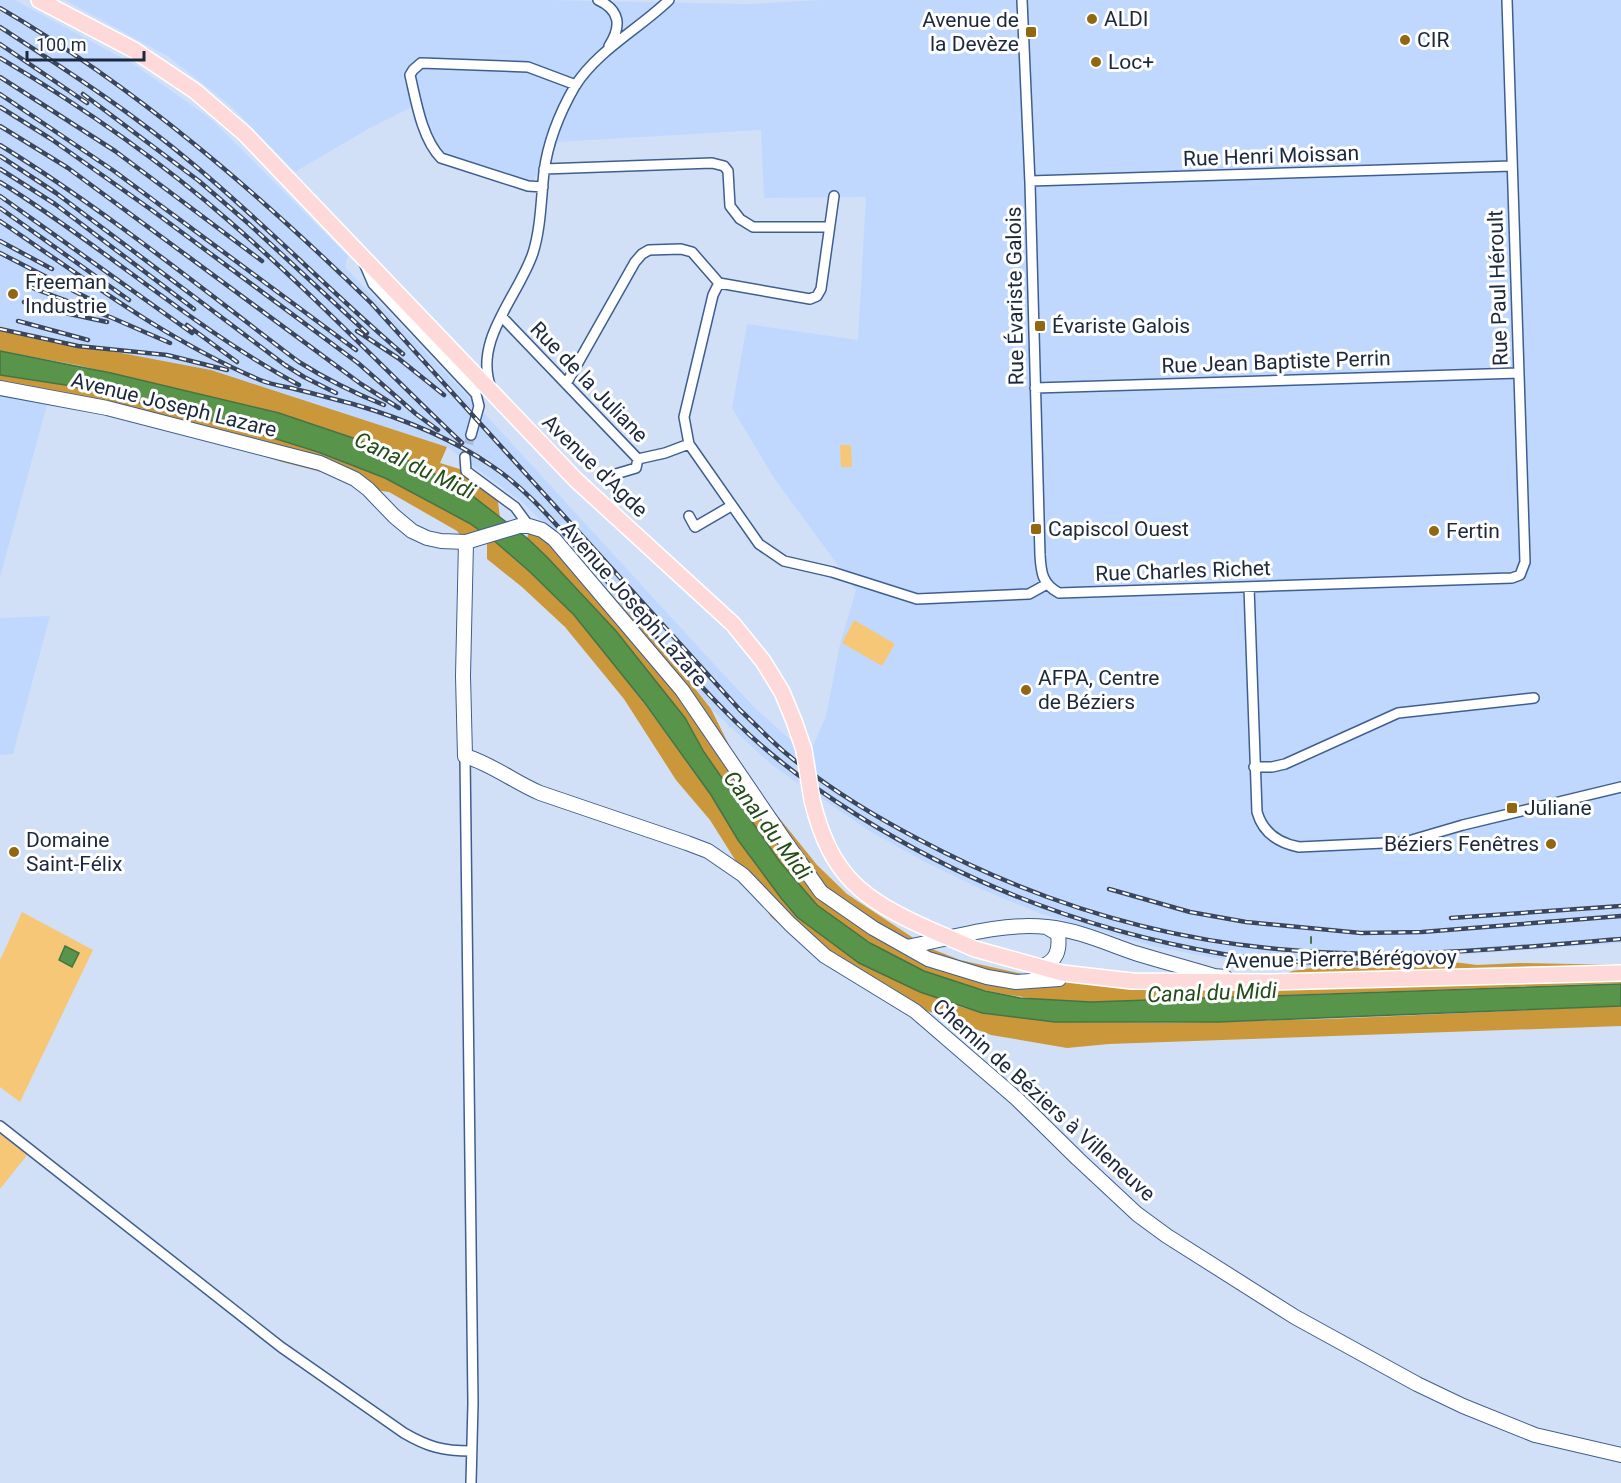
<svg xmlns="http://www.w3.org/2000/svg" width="1621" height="1483" font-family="Roboto,sans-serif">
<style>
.built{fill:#c0d8fe}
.green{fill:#f6c776}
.forest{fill:#ca983a}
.water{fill:#58944a;stroke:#467446;stroke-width:1.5}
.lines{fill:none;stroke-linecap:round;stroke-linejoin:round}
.stream{stroke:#467446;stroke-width:2}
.street-tunnel{stroke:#adbbd2;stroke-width:9;stroke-dasharray:9 4.5;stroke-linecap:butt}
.street-casing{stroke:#3f5e90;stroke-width:12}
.secondary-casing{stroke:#3f5e90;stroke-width:16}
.primary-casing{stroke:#fff;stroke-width:18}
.street{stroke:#fff;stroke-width:9}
.secondary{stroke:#fff;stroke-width:14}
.primary{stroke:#fed9d9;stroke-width:15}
.rail-casing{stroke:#39465d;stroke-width:4.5}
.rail{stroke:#fff;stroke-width:2;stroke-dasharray:7;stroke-linecap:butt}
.primary-bridge-casing{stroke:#fff;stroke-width:18;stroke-linecap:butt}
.primary-bridge{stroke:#fed9d9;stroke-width:15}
.poi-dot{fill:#916810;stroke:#fff;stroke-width:2}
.labels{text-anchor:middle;stroke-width:6;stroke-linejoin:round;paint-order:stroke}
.poi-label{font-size:21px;fill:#1b283e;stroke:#fff;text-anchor:start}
.street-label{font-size:21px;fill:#1b283e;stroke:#fff}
.water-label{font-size:22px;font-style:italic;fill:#234c18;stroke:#fff}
</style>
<rect width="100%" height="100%" fill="#d1e0f7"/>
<path class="built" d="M0 0H15L135 65 211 119 348 256 345 267 494 424 724 675 757 710 793 742 799 784 772 765 711 709 685 676 576 555 522 502 447 447 211 370 0 330Z
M65 0H550L750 4 821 0H1621V943L1459 955 1378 958 1377 968 1265 965 1208 957 1152 946 1039 913 983 890 927 863 871 832 815 794 810 753 826 716 840 644 856 590 774 478 732 408 747 324 858 340 866 197 764 198 761 130 558 142 529 187 434 158 410 104V108L368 129 295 172 231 106 169 57Z
M0 396 47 405 0 577Z
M50 616 13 754 0 755V618Z"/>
<path class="green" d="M840 445H851L852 467H841Z
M854 620 895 644 882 666 842 643Z
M22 912 93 950 20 1102 0 1087V960Z
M0 1131 28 1154 0 1189Z"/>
<path class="forest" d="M0 330 211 370 447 447 440 463 466 471 497 494 500 518 466 492 416 464 279 413 77 365 0 351Z
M0 375C24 379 48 381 72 386 109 394 146 404 183 413 285 438 395 470 482 532L466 542 457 531 389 492 368 489 345 478 282 462 208 438 0 387Z
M529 530 576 555 685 676 711 709 729 745 772 809 817 865 847 894 927 947 960 960 1040 978 1271 982 1292 971 1319 967 1377 968 1446 961 1477 965 1519 963 1621 965V983L1091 1002C1000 1000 927 983 852 930 840 922 826 914 815 903 772 860 739 805 706 754 698 742 693 730 685 718 676 705 664 693 654 680 615 629 574 582 527 539Z
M494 541 529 571 574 615 624 676 711 795 738 840 781 898 951 1004 982 1013 1055 1022 1169 1023 1328 1019 1621 1006V1026L1109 1044 1067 1048 991 1035 935 1013 895 1004 833 970 771 917 710 820 676 780 624 699 565 627 522 587 487 559V544Z"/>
<path class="water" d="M0 351 111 373 279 413 356 439 416 464 466 491 527 538 547 557 616 631 685 718 704 752 780 862 817 905 870 943 924 971 985 991 1020 998 1091 1002 1621 984V1006L1218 1022H1055L982 1013 920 992 859 963 797 917 781 898 738 840 711 795 644 702 574 615 529 571 492 539 469 523 385 478 318 452 241 428 72 386 0 375Z
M65 946 79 953 72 967 59 960Z"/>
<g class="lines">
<path class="stream" d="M1311 943V937"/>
<path class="street-tunnel" d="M465 457 471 435"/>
<g class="street-casing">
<path id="street" d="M598 0C620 10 622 26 609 46
M1022 0 1030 183 1040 555C1041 572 1042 584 1059 593L1512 578 1520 575 1525 562 1507 0
M544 169 712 163 724 166 728 171 730 206 740 219 753 227H829
M1030 181 1512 166
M543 187 528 186 441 158C422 139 416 101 410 75L413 70 421 63 528 67 576 85
M364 263 373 284 476 394 479 406 471 435
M719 283 713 295 684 417 689 444 759 544 784 561 832 572 917 599 1029 594 1047 584
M719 283 810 299 817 296 821 289 834 196
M502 317 638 459 665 453 689 444
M566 384 635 262 642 254 649 250 681 249 692 252 719 283
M491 388C473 340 518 297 533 253 541 227 541 199 544 172 548 141 560 112 575 86 598 50 639 29 669 0
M1035 388 1519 373
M465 457 466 471 515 507 529 526
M609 476 636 468 638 459
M689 516 695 527 731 506
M1249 587 1257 812C1263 833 1278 843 1299 847L1405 842 1463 825 1621 787
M465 756 473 1403 471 1483
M1254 767H1272L1285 764 1398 713 1534 698
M0 1126 281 1347 404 1433C428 1447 443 1451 471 1451"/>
</g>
<g class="secondary-casing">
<path id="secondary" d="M0 388 107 408 320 463 355 479 368 489 394 516 412 531 427 538 441 541 466 542 519 526H529L542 530 554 539 682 690 787 844 821 892 873 928 928 959 987 977 1016 982 1059 979 1062 973
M466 542 463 676 465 756C492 764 514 782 540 793L687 843 708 851 743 875 790 924 825 956 915 1011 1017 1099 1078 1159 1137 1214 1167 1236 1295 1317 1417 1384 1463 1406 1535 1435 1621 1455
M907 947C952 938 1001 922 1047 927 1078 930 1106 943 1135 953 1161 961 1188 968 1214 976L1225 977
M1041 967C1057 961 1060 950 1058 934L1048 928"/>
</g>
<g class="primary-casing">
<path id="primary" d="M39 0 134 50 195 91 245 134 576 480 733 624 763 661 782 692 794 721 804 750
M812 800C831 877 862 899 931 930
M975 949 1062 973 1132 981 1271 982 1621 973"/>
</g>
<use href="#street" class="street"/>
<use href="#secondary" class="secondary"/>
<use href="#primary" class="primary"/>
<g class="rail-casing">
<path id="rail" d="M0 8C137 88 258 193 371 303L740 710C756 725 771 741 788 755 828 788 874 816 920 840 1035 901 1159 940 1290 950 1400 960 1511 948 1621 939
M0 27C66 70 133 113 193 164 266 225 331 292 403 354
M0 44 87 103
M0 58C81 106 158 159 229 221 310 291 384 369 462 443
M0 77 115 151 262 261
M0 94 114 171 356 350
M83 94 199 181 249 224 367 333
M0 107 51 139 153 211 358 363 416 414 438 430
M0 126 68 168 361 384 399 408
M0 145C105 210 201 288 299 362 326 379 354 393 384 405
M0 156 56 193 285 365 304 377 336 393
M0 169 55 204 194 309
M0 182C103 246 193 328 299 385
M0 196 192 333
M0 208 129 300
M0 221C84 278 166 340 260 380 270 384 281 386 291 388 312 393 333 399 353 404 401 418 451 438 492 466 525 488 553 521 579 550 631 607 681 668 736 722 772 758 814 788 857 815 968 885 1093 932 1223 954 1271 962 1319 963 1367 963
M0 241 52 269
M0 253 103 306
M30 287 110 317 170 343
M24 302 51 310 107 322
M18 321 88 340
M187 325 237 362
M0 329 78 346 167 355 227 370
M357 331 398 358 444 395
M1109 889 1190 912 1246 922 1361 933 1422 932 1621 916
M1451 918 1621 906"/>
</g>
<use href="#rail" class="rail"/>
<g class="primary-bridge-casing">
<path id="primary-bridge" d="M804 750 812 800
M931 930 975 949"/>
</g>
<use href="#primary-bridge" class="primary-bridge"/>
</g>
<g class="poi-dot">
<circle cx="1092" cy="19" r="6"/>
<rect x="1025" y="26" width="12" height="12" rx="3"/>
<circle cx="1405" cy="40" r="6"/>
<circle cx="1096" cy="62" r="6"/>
<circle cx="13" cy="294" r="6"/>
<rect x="1034" y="320" width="12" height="12" rx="3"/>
<rect x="1030" y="523" width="12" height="12" rx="3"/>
<circle cx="1434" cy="531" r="6"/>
<circle cx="1026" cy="690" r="6"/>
<rect x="1506" y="802" width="12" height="12" rx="3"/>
<circle cx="1551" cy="844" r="6"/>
<circle cx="14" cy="852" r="6"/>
</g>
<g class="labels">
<g class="poi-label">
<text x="1104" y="26">ALDI</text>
<text x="1019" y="27" text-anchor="end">Avenue de<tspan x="1019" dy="24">la Devèze</tspan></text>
<text x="1417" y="47">CIR</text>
<text x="1108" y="69">Loc+</text>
<text x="25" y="289">Freeman<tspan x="25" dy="24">Industrie</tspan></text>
<text x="1052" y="333">Évariste Galois</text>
<text x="1048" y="536">Capiscol Ouest</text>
<text x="1446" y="538">Fertin</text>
<text x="1038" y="685">AFPA, Centre<tspan x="1038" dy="24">de Béziers</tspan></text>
<text x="1524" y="815">Juliane</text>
<text x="26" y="847">Domaine<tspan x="26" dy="24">Saint-Félix</tspan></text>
<text x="1539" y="851" text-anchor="end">Béziers Fenêtres</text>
</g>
<g class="street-label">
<text transform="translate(1271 156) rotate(-2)" y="7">Rue Henri Moissan</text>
<text transform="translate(1498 288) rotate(-92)" y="7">Rue Paul Héroult</text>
<text transform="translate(1015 296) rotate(-91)" y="7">Rue Évariste Galois</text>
<text transform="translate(1276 362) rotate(-2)" y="7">Rue Jean Baptiste Perrin</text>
<text transform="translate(589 382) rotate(46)" y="7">Rue de la Juliane</text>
<text transform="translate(174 405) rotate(14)" y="7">Avenue Joseph Lazare</text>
<text transform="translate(595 466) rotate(44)" y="7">Avenue d'Agde</text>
<text transform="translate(1183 571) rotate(-2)" y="7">Rue Charles Richet</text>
<text transform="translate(634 604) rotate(49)" y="7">Avenue Joseph Lazare</text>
<text transform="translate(1341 959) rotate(-1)" y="7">Avenue Pierre Bérégovoy</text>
<text transform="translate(1044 1100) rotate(42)" y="7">Chemin de Béziers à Villeneuve</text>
</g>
<g class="water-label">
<text transform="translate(415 465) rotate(25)" y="8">Canal du Midi</text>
<text transform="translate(768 825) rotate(53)" y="8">Canal du Midi</text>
<text transform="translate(1212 992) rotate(-2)" y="8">Canal du Midi</text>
</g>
</g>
<path d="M27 51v9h117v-9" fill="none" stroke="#1b283e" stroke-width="3"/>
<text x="36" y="51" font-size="18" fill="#1b283e" stroke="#ffffff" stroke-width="4.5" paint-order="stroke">100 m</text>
</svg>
